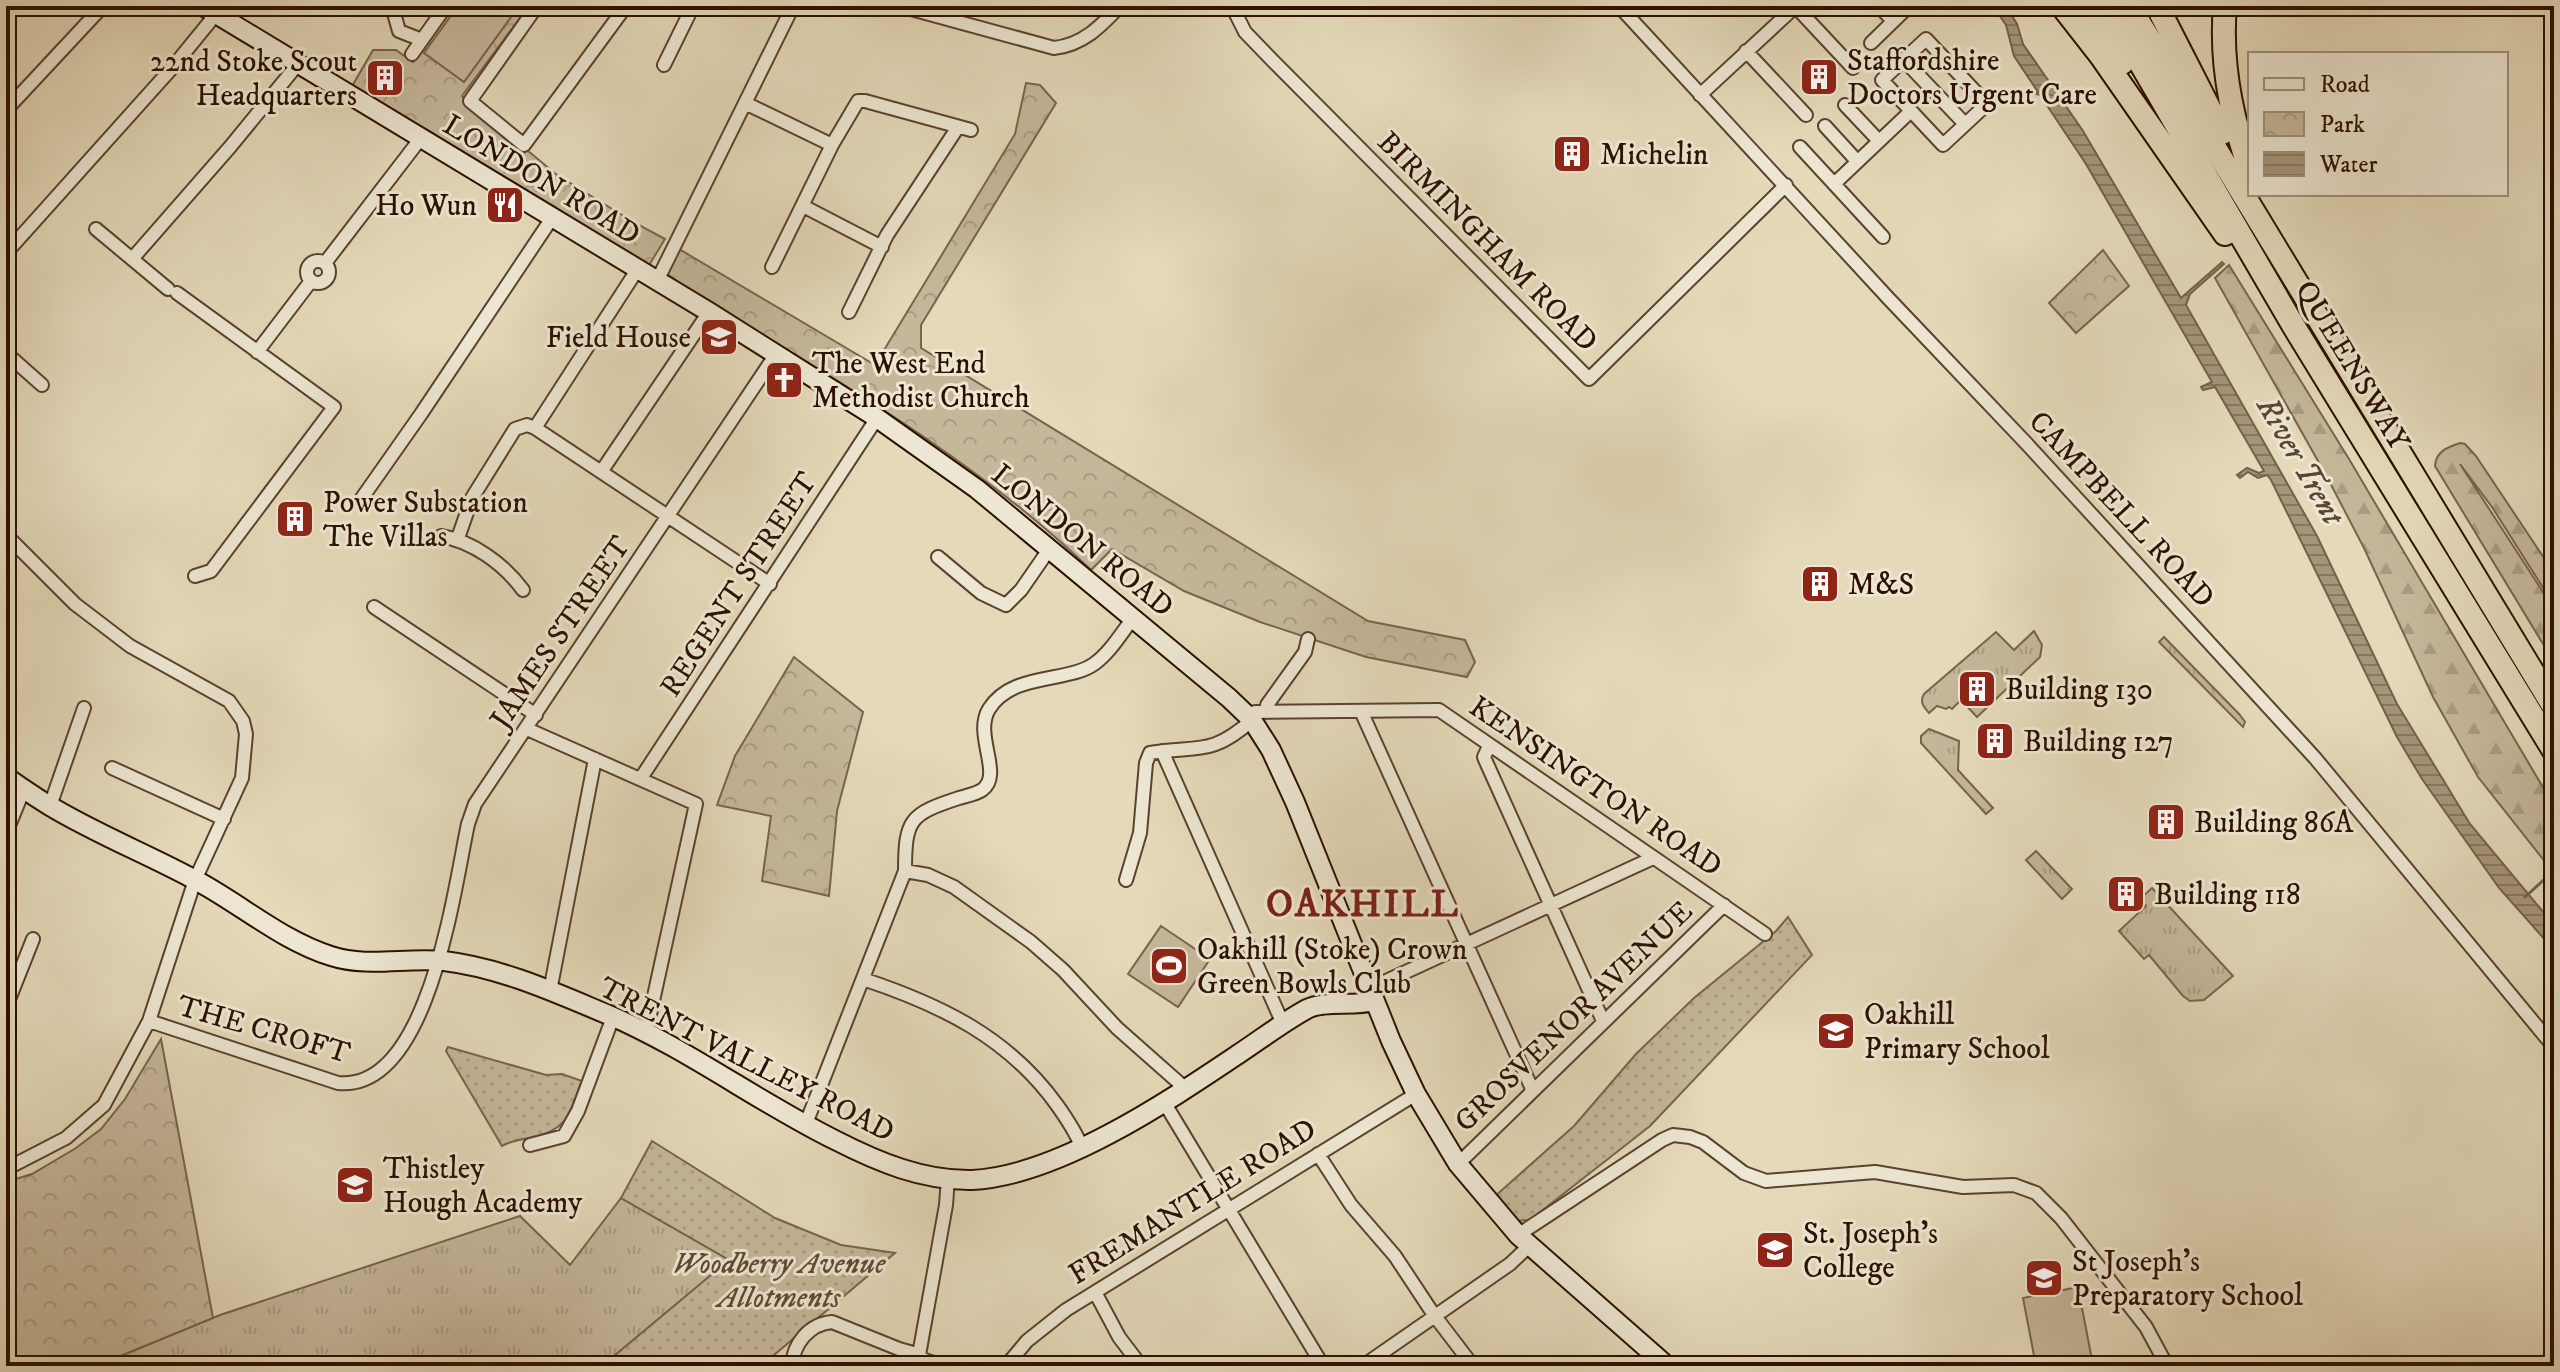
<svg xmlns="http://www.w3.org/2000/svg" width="2560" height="1372" font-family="'IM FELL DW Pica',serif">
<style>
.grass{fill:url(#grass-tufts);stroke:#78644d;stroke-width:2}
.forest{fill:url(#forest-firs);stroke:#78644d;stroke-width:2}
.park{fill:url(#park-crowns);stroke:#78644d;stroke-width:2}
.garden{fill:url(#garden-dots);stroke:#78644d;stroke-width:2}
.pitch{fill:#c5b79a;stroke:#78644d;stroke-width:2}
.water{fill:url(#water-rules);stroke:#756049;stroke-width:2}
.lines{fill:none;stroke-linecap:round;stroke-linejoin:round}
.stream{stroke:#756049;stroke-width:3}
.street-casing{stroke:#5a422e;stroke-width:16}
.secondary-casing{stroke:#2c1000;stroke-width:22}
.highway-casing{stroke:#2c1000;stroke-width:26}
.street{stroke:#ede6d2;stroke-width:12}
.secondary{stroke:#ede6d2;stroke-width:18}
.highway{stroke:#e4d9b9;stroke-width:22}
.labels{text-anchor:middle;stroke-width:6;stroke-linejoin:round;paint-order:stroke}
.poi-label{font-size:30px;fill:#2c1000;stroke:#ede6d2;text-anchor:start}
.street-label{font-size:30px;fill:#2c1000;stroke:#ede6d2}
.park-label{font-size:30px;font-style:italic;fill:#624a36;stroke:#ede6d2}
.water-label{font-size:32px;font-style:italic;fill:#5c4531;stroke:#ede6d2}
.district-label{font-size:38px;font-weight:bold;letter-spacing:2px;fill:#7a1f14;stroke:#ede6d2}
</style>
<defs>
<pattern id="grass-tufts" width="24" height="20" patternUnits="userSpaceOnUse" patternTransform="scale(2)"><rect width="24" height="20" fill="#c5b79a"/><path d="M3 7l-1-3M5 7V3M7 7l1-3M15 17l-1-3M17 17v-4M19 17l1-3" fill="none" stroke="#a99c83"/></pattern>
<pattern id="forest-firs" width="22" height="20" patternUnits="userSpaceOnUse" patternTransform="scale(2)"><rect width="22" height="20" fill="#c5b79a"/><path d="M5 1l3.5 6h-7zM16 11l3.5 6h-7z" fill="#a99c83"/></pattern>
<pattern id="park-crowns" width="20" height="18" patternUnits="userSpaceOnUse" patternTransform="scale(2)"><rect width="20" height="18" fill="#c5b79a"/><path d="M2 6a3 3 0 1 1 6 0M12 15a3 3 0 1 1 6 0" fill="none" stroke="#a99c83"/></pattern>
<pattern id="garden-dots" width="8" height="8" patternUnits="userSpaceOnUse" patternTransform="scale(2)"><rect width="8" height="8" fill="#c5b79a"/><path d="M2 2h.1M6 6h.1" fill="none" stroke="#a99c83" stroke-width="1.8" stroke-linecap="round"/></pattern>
<pattern id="water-rules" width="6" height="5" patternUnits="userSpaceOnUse" patternTransform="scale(2)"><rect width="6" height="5" fill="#a5957a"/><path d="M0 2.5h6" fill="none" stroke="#877862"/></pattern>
</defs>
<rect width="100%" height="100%" fill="#e4d9b9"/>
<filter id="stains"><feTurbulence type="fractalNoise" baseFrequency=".0025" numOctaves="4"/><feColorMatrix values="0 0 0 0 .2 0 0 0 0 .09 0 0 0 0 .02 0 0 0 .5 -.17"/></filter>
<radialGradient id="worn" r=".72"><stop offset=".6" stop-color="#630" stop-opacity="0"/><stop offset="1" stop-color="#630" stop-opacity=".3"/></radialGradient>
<path class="grass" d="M2034 631 2042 645 2040 657 1977 717 1961 700 1952 709 1949 707 1946 709 1937 706 1929 713C1924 707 1919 702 1924 694L1996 632 2014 650Z
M2164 637 2239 714 2245 722 2243 727 2159 642Z
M1929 729 1959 741 1958 770 1993 808 1986 814 1921 743V736Z
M2036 851 2072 889 2062 899 2026 860Z
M2152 888 2233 976 2204 1000 2190 1001 2183 996 2149 955 2144 959 2119 931 2146 906 2140 899Z
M621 1198 730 1260 602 1366H96L220 1315 520 1216 570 1265Z"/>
<path class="forest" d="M2229 265 2349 459 2554 806V873L2478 777 2433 697 2364 548 2327 477 2215 278Z
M2460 443 2465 444 2476 456 2554 573V605L2492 507 2460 464 2554 609V662L2435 466C2436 451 2448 447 2460 443Z"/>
<path class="park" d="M454 6H529L462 96 557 175 635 223 665 239 648 267 351 88 373 50H396L413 62Z
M1026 83 1040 85 1056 103 921 325V348L1368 621 1465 640 1475 662 1467 677 1366 657 1260 622 1184 591 1112 549 1091 570C970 453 810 365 667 276L679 249 875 365 1015 134Z
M2103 250 2129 286 2076 333 2049 303Z
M794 657 863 712 837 811 829 896 762 881 771 816 717 805 735 756Z
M161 1039 213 1318 96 1366H14L6 1325V1182L32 1174 76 1148 101 1129 125 1099Z"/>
<path class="garden" d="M1788 917 1812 955 1650 1126 1530 1220 1516 1221 1493 1198 1574 1126 1636 1054 1694 998 1776 931Z
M448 1047 546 1075 562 1074 582 1081C569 1111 570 1129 534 1137 523 1139 512 1140 502 1146L446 1051Z
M652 1141 775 1218 841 1245 895 1253 761 1366H602L729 1260 621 1198Z"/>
<path class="pitch" d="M458 6H519L464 82 424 53Z
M1161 926 1210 959 1178 1007 1128 974Z
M2078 1287 2092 1360 2060 1366H2036L2023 1298Z"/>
<path class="water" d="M1993 6H2006L2017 24 2023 44 2083 131 2181 298 2222 262 2224 264 2190 294 2186 305 2317 536 2397 704 2470 824 2554 925V950L2499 888 2422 779 2397 737 2271 480 2267 475 2258 478 2248 472 2240 478 2237 475 2247 468 2259 473 2264 471 2215 387 2203 390 2201 387 2212 382 2086 164 2040 95 2030 92V90L2038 92 2014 56 2006 25Z"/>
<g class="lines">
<path class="stream" d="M2525 897 2549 875"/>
<g class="street-casing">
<path id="street" d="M392 6 399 31 422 40
M537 6 470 101 524 145 626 6
M900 6 1054 48C1083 45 1101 26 1120 6
M1232 6 1245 32 1273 61 1589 379 1786 185
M1619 6 1889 299 2026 443 2315 758 2554 1047
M1795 6 1853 68
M1879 6 1893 21
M6 7 7 6
M1926 39 1987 104 1943 145 1882 80Z
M1871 43 1909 6
M1746 51 1806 115
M412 54 446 6
M1904 60 1965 124
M664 65 693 6
M1700 95 1796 6
M745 103 832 145
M1845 105 1879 141
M6 110 103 6
M1825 126 1857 161
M1800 147 1883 237
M1834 184 1911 111
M803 206 882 247
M96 229 168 289
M6 253 172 68 216 14
M132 259 230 147 298 64
M307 272a11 11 0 1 1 22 0a11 11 0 1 1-22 0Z
M325 263 421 138
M772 267 832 145 858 101H865L971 130
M657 281 793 6
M177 293 334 407 211 571 195 576
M849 312 887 235 958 127
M257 352 311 281
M6 353 42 385
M535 428 770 584
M601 472 709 312
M362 498 421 414 552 218
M6 535 75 604 130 646 229 701 243 721 246 734 242 778 195 880 149 1021 104 1105 66 1138 6 1169
M441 536C472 541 504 564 523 590
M458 538 472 498 515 429 527 425 535 428 637 270
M938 557 981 593 1006 605 1021 590 1050 548
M374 607 536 715
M1361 711 1533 1091
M1267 712V705L1305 652 1308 639
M1246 715 1255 712 1439 710 1765 934
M527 729 696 804 646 1033
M1489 746 1484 757 1487 764 1603 1021
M1162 751 1283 1024
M112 768 224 819
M641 778 877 418
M50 806 84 708
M6 833 24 789
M905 871C905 819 910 814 959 798 966 796 976 794 982 790 1004 775 973 735 989 709 1012 672 1067 683 1094 664 1110 653 1122 632 1134 617
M1126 880 1140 833 1146 763 1150 753C1197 745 1211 757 1252 720
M863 979C941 1005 1008 1037 1057 1105 1067 1119 1076 1132 1082 1148
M1371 988 1653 858
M550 991 595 759
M6 1007 33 939
M149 1021 338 1083C429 1092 454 889 468 824L475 804 776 354
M1164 1102 1323 1366
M805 1126 905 871 928 875 954 887 1031 942 1063 970 1117 1028 1186 1089
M530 1145 564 1136 578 1111 613 1017
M1318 1154 1351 1205 1395 1256 1434 1315 1473 1366
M1458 1164 1724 905
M1518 1235 1662 1140 1673 1135 1690 1137 1703 1142 1744 1173 1766 1181 1875 1172 1963 1187 2014 1185 2036 1193 2061 1218 2146 1327 2167 1366
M1095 1292 1119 1337 1141 1366
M919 1358 943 1366
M792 1366C793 1344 809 1324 832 1322L899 1349 920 1355
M917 1366 946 1205 948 1178
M1006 1366 1027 1341 1066 1310 1416 1094
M1363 1366 1510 1264 1529 1246"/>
</g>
<g class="secondary-casing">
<path id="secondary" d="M203 6 709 312 877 418 977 489 1229 698 1252 720 1271 750 1295 802 1391 1041 1416 1094 1458 1164 1518 1235 1667 1366
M6 777C21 787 35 797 50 806 98 835 150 855 199 882 243 906 283 941 331 956 368 968 406 957 444 961 502 968 556 993 609 1015 688 1049 758 1102 835 1140 878 1162 923 1181 972 1180 1057 1176 1167 1102 1237 1055 1260 1040 1283 1022 1307 1009 1324 1000 1354 1007 1374 1001"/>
</g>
<g class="highway-casing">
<path id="highway" d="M2062 6 2101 56 2225 234
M2088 6 2122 63
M2107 6 2293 325 2554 751
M2129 6 2554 707
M2157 6 2222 133
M2225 6C2220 63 2231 117 2250 170"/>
</g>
<use href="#street" class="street"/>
<use href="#secondary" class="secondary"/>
<use href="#highway" class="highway"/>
</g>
<defs>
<g id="building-square" transform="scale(2)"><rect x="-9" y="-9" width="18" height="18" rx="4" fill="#8f2418" stroke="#ede6d2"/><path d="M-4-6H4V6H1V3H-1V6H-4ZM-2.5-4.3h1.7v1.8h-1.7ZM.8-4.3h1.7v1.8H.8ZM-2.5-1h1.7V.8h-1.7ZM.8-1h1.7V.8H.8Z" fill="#fff"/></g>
<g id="restaurant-square" transform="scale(2)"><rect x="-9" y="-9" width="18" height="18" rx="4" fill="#8f2418" stroke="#ede6d2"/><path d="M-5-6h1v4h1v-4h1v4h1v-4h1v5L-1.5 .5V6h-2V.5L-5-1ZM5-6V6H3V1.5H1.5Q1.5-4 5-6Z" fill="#fff"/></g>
<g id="school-square" transform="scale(2)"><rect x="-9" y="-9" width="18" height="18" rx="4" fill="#8f2418" stroke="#ede6d2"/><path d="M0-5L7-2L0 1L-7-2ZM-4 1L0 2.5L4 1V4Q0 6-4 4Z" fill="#fff"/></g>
<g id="church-square" transform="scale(2)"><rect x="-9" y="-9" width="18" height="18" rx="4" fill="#8f2418" stroke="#ede6d2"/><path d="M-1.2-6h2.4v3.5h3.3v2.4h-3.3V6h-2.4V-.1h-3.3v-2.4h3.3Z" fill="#fff"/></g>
<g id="stadium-square" transform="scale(2)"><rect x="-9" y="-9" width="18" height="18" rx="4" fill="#8f2418" stroke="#ede6d2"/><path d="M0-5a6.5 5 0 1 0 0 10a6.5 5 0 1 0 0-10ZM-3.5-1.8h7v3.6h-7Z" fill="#fff"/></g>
</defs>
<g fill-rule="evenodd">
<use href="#building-square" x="1819" y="77"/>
<use href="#building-square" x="385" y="78"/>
<use href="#building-square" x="1572" y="154"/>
<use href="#restaurant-square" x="505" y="205"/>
<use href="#school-square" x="719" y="337"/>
<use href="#church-square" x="784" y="380"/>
<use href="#building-square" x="295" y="519"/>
<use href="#building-square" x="1820" y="584"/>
<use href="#building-square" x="1977" y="689"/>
<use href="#building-square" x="1995" y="741"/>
<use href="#building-square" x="2166" y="822"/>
<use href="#building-square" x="2126" y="894"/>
<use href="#stadium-square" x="1169" y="966"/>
<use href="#school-square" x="1836" y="1031"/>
<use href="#school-square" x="355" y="1185"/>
<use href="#school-square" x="1775" y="1250"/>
<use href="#school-square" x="2044" y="1278"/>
</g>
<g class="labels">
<g class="poi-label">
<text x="1847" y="70">Staffordshire<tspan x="1847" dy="34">Doctors Urgent Care</tspan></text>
<text x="357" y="71" text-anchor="end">22nd Stoke Scout<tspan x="357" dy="34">Headquarters</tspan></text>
<text x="1600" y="164">Michelin</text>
<text x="477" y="215" text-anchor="end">Ho Wun</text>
<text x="691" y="347" text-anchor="end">Field House</text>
<text x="812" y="373">The West End<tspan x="812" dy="34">Methodist Church</tspan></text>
<text x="323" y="512">Power Substation<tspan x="323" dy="34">The Villas</tspan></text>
<text x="1848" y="594">M&amp;S</text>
<text x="2005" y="699">Building 130</text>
<text x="2023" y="751">Building 127</text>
<text x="2194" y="832">Building 86A</text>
<text x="2154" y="904">Building 118</text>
<text x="1197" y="959">Oakhill (Stoke) Crown<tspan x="1197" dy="34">Green Bowls Club</tspan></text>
<text x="1864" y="1024">Oakhill<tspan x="1864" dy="34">Primary School</tspan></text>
<text x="383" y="1178">Thistley<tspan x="383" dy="34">Hough Academy</tspan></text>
<text x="1803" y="1243">St. Joseph's<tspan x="1803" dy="34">College</tspan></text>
<text x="2072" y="1271">St Joseph's<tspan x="2072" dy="34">Preparatory School</tspan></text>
</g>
<g class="street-label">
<text transform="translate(542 179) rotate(31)" y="10">LONDON ROAD</text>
<text transform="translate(1488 241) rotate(45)" y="10">BIRMINGHAM ROAD</text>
<text transform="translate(2353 365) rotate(59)" y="10">QUEENSWAY</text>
<text transform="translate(2122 509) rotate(47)" y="10">CAMPBELL ROAD</text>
<text transform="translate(1083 540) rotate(39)" y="10">LONDON ROAD</text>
<text transform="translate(738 584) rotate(-57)" y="10">REGENT STREET</text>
<text transform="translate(560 632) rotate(-56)" y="10">JAMES STREET</text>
<text transform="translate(1596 786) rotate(34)" y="10">KENSINGTON ROAD</text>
<text transform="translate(1573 1016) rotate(-44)" y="10">GROSVENOR AVENUE</text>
<text transform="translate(264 1029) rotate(16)" y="10">THE CROFT</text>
<text transform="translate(747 1059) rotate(27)" y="10">TRENT VALLEY ROAD</text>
<text transform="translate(1192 1201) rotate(-32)" y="10">FREMANTLE ROAD</text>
</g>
<g class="park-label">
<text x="779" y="1273">Woodberry Avenue<tspan x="779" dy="34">Allotments</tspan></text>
</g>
<g class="water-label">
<text transform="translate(2301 460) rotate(60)" y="11">River Trent</text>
</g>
<g class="district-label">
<text x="1363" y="916">OAKHILL</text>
</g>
</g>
<rect width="2560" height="1372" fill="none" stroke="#e4d9b9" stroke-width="32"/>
<rect x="8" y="8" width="2544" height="1356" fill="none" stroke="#2c1000" stroke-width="4"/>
<rect x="16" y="16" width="2528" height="1340" fill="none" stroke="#2c1000" stroke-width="2"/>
<rect x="2248" y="52" width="260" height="144" fill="#ede6d2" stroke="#a0907e" stroke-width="2"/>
<rect x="2264" y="78" width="40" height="12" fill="#ede6d2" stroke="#a0907e" stroke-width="2"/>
<text x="2320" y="92" font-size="24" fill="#2c1000">Road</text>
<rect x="2264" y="112" width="40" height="24" fill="url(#park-crowns)" stroke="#a0907e" stroke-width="2"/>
<text x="2320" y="132" font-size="24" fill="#2c1000">Park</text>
<rect x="2264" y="152" width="40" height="24" fill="url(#water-rules)" stroke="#a0907e" stroke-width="2"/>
<text x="2320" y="172" font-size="24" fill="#2c1000">Water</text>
<rect width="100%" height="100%" filter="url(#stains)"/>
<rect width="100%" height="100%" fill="url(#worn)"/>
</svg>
